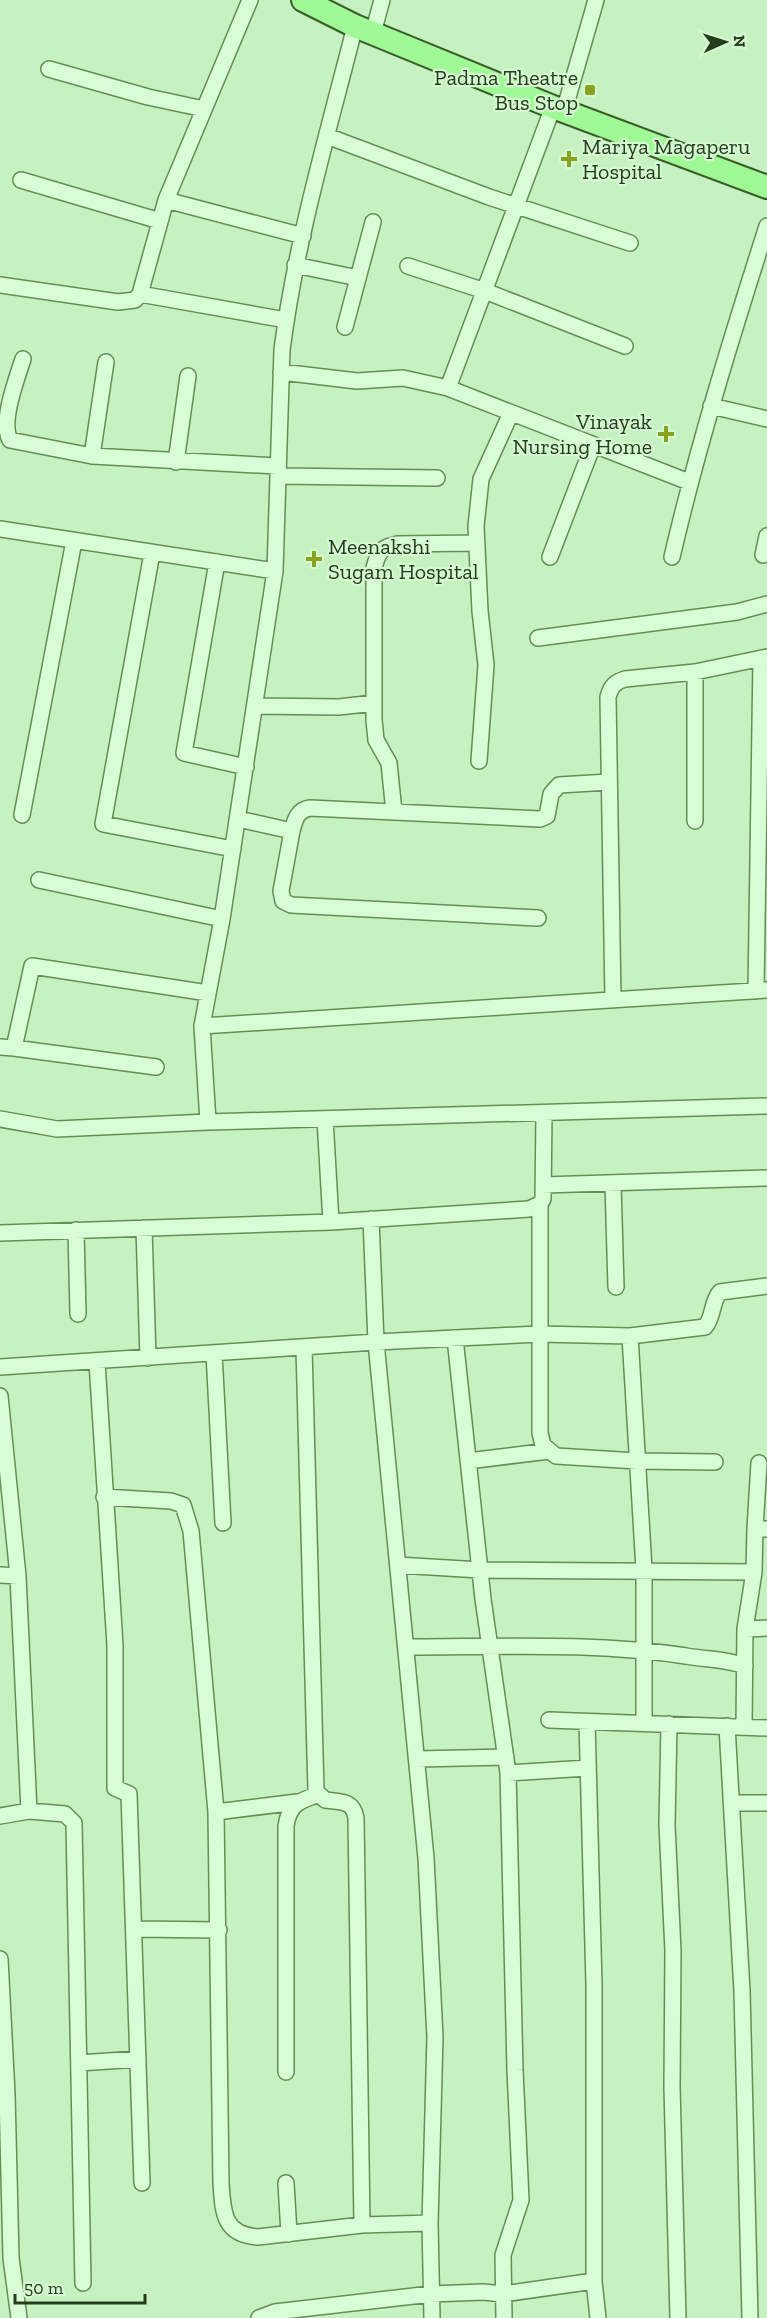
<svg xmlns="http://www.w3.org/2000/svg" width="767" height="2318" font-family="'Zilla Slab',serif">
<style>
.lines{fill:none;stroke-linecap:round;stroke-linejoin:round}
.street-casing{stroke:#658e56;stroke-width:18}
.primary-casing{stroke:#3b5b2b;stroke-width:26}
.street{stroke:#d8fcd5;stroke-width:15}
.primary{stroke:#9ff994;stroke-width:22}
.poi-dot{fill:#89a320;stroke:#d4f9d1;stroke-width:2}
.labels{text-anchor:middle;stroke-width:4.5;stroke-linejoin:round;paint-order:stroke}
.poi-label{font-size:22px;fill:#263c1c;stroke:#d4f9d1;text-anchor:end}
</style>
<rect width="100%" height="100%" fill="#c5f2c0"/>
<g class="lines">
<g class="street-casing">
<path id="street" d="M373 33 382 0
M49 69 148 97 204 109
M553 107 448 388 689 482
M564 111 596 0
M327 136 489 197 630 243
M21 180 160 221
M166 200 303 236
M295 265 358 278
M408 266 485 291 625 346
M0 285 118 302 135 300 140 294 166 200 250 0
M140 294 286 320
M345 327 373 222
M23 359C17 378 0 422 10 440L92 456 277 466
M281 372 357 381 403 378 448 388
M711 406 767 419
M92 456 106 362
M176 462 188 376
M278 476 437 478
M0 529 275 571
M152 553 103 824 233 849
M763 555 767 536
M550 557 593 445
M672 557C698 445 732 336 767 226
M217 562 184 753 246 767
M538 638 737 612 767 604
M255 706 339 707 374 703
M479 761 486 665 480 611 476 526 481 479 511 413
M394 812 389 763 376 740 374 720V568C378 552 381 547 397 544L476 543
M22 815 74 541
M238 819 292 831C295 820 297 810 310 808L540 819 547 816 551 794 559 785 609 782
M695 821V672
M292 831 281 891 283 901 291 905 538 918
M39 880 222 919
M756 991 761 659
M613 1000 608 697C611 686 615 682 625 679L695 672 767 657
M202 1026 767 990
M0 1047 14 1048 32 966 208 993
M14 1048 156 1067
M0 1119 57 1129 208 1122 767 1106
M325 1119 331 1222
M208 1122 202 1026 222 919 275 571 282 350C296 240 328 133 355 26
M613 1184 616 1287
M543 1185 767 1178
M540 1204V1433L543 1445 556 1456 637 1461 715 1462
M371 1219 376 1342 426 1858 435 2037 430 2223 432 2318
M144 1228 148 1358
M76 1230 78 1314
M0 1233 331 1222 529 1209 540 1204 543 1199 544 1113
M630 1336 644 1569V1723
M455 1338 483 1599 508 1773 515 2070 521 2200 503 2255 504 2318
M304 1348 316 1791 325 1800C341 1802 353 1800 356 1818L362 2225 430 2223
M214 1353 223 1523
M97 1362 115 1645V1788L129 1794 142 2183
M0 1367 376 1342 538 1334 630 1336 705 1327C714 1317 711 1302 720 1292L767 1286
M0 1396 18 1576 29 1811
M468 1461 549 1451
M104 1497 171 1501 183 1505 191 1531 216 1812 221 2183C223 2212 223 2235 258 2237L362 2225
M755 1529 759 1463
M398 1565 480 1570 754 1572 745 1629 767 1628
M754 1572 755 1529H767
M0 1575 18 1576
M406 1647C500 1647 593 1642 686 1656 709 1660 722 1658 745 1666
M549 1720 767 1728
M587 1722 594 1985V2281L598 2318
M669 1724 667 1825 673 1951 672 2087 678 2318
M727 1726 742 1991 750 2318
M744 1727 745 1629
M417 1759 506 1757
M508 1773 588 1768
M733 1803H767
M216 1812 297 1802
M0 1816 29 1811 65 1814 74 1823 83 2283
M134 1929 219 1930
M0 1959 7 2094 11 2258 19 2318
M79 2063 138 2059
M286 2072V1826C289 1805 298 1801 317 1795
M286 2183 289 2234
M259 2318 275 2312 431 2294 483 2292 503 2294 594 2281"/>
</g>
<g class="primary-casing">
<path id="primary" d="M303 0 355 26 553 107 767 187"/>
</g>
<use href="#street" class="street"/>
<use href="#primary" class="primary"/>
</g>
<g class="poi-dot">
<rect x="584" y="84" width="12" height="12" rx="3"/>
<path d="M566 150h6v6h6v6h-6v6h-6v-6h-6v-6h6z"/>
<path d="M663 425h6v6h6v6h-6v6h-6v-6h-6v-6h6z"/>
<path d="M311 550h6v6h6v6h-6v6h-6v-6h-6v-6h6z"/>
</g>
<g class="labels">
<g class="poi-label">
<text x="578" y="85">Padma Theatre<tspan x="578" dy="25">Bus Stop</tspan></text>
<text x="582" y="154" text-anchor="start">Mariya Magaperu<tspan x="582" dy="25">Hospital</tspan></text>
<text x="652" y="429">Vinayak<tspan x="652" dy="25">Nursing Home</tspan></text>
<text x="328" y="554" text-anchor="start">Meenakshi<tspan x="328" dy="25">Sugam Hospital</tspan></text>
</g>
</g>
<g transform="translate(725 42) rotate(87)" stroke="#d4f9d1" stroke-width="4.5" paint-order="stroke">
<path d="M0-4.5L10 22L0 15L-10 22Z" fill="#263c1c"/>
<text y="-9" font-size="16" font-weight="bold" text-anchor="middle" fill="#263c1c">N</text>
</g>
<path d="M15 2294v9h130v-9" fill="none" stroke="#263c1c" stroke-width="3"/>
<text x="24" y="2294" font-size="18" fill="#263c1c" stroke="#d4f9d1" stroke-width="4.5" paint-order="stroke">50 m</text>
</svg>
